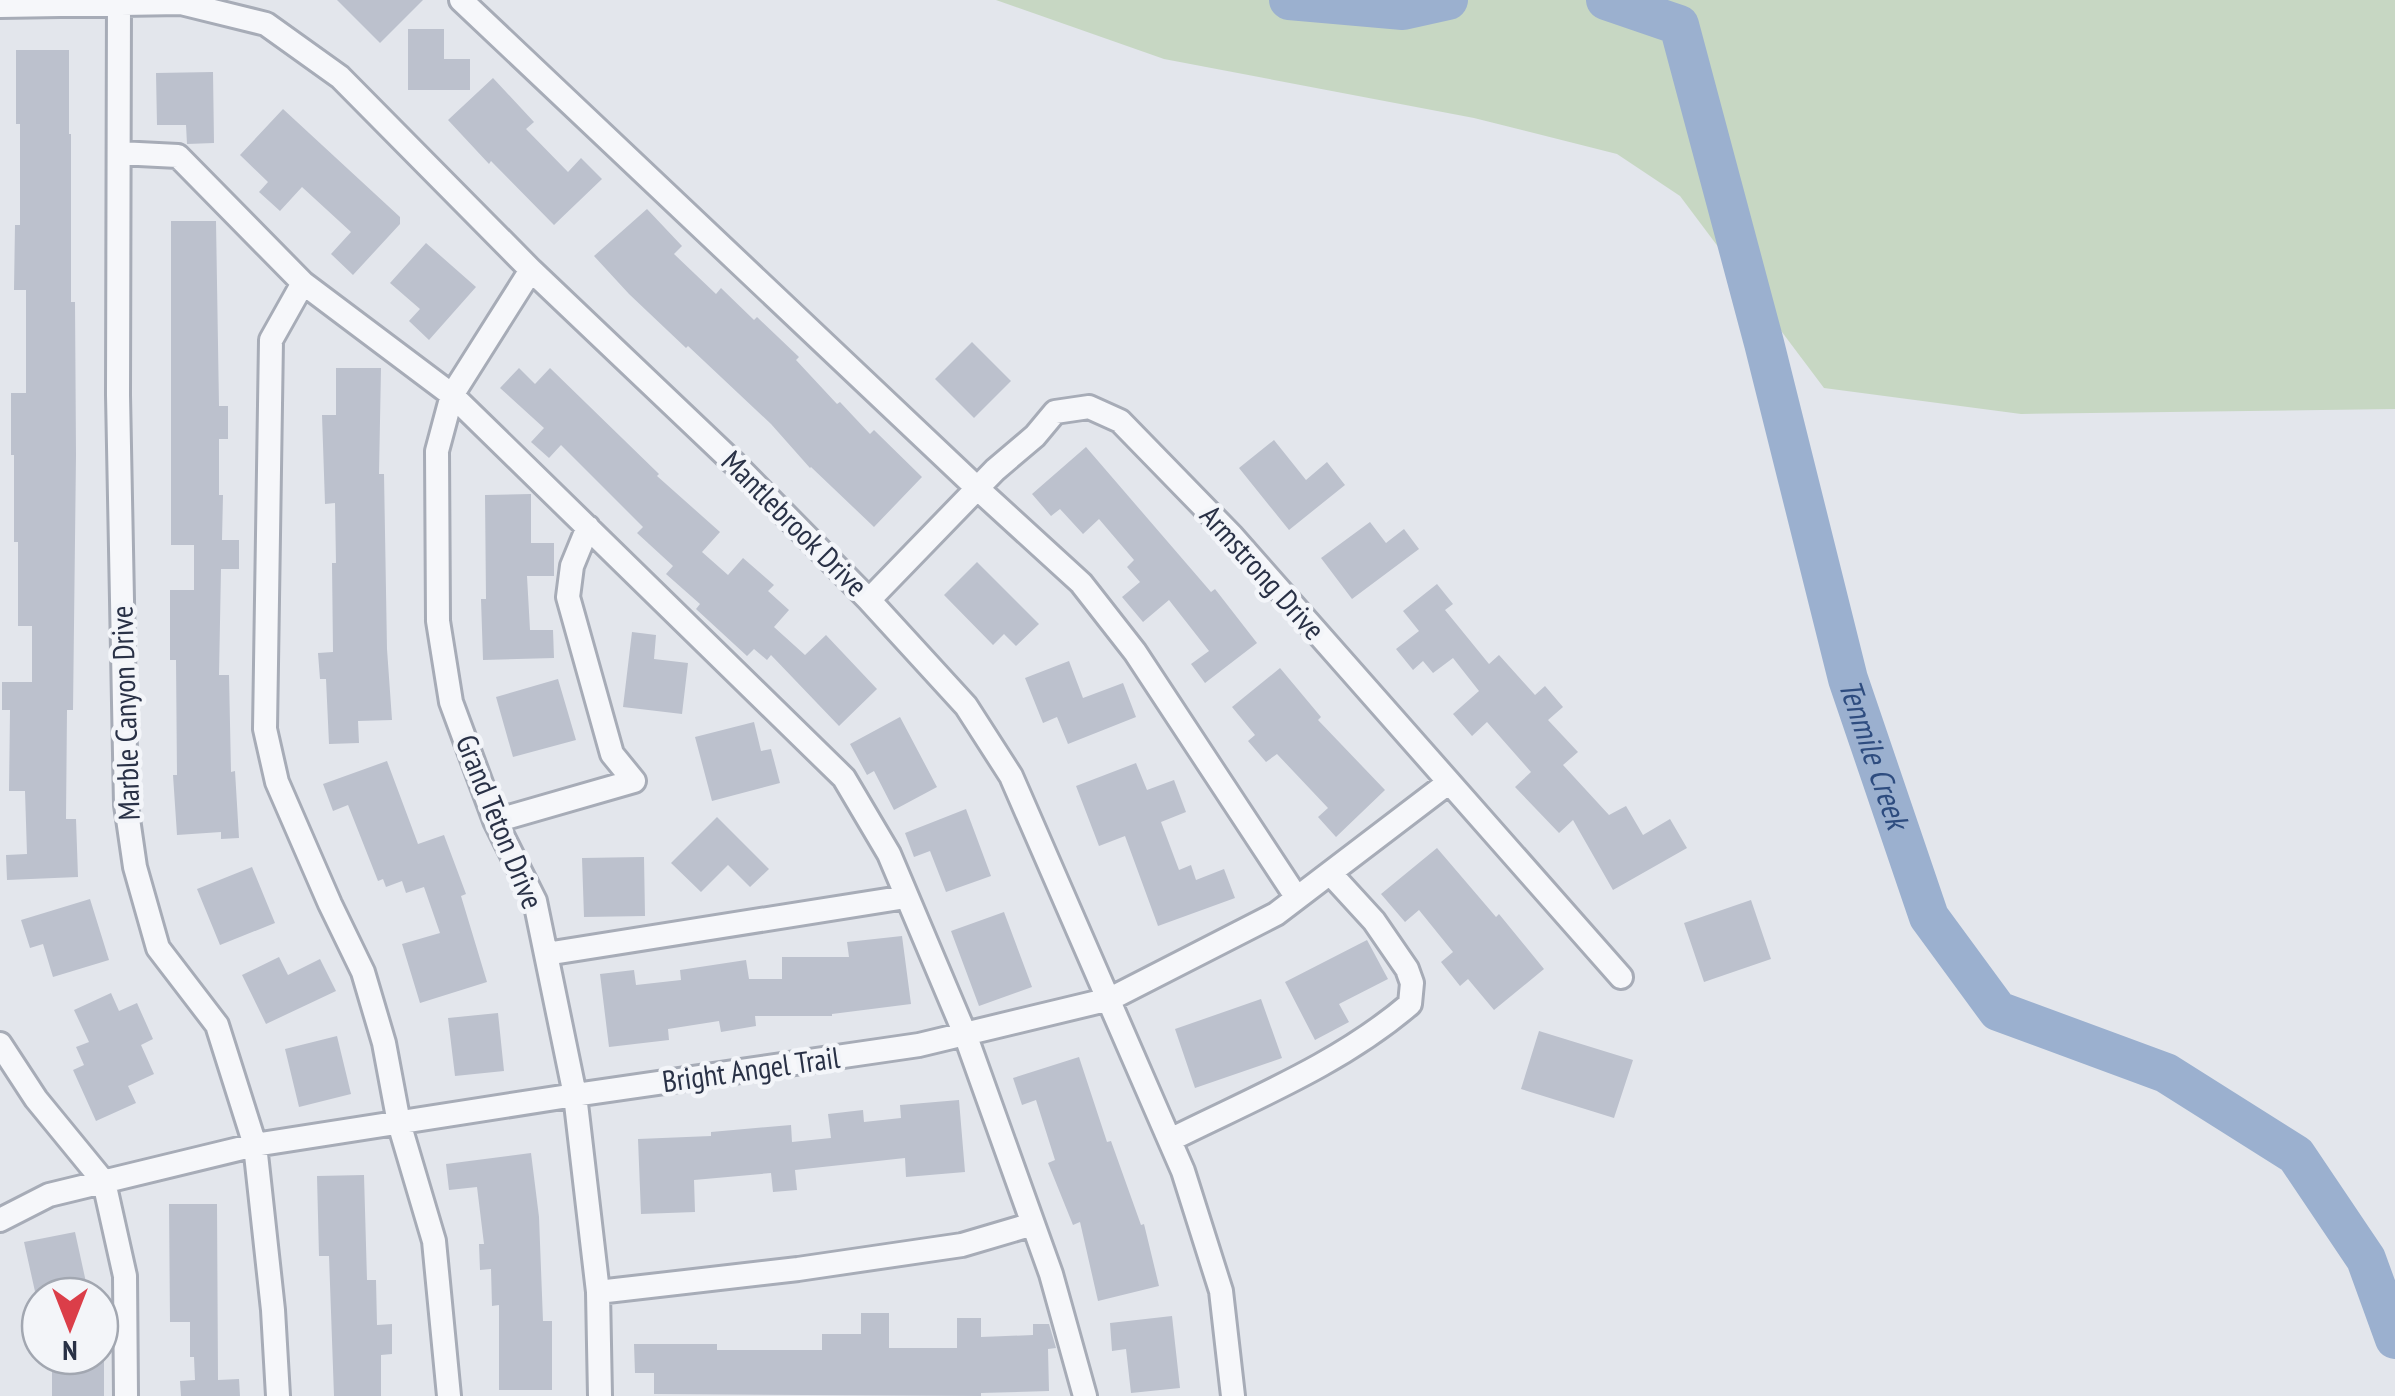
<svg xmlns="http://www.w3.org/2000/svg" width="2395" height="1396" font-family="'PT Sans Narrow',sans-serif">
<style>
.green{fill:#c7d7c3}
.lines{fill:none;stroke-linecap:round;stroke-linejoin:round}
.river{stroke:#9bb0cf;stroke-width:40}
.building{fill:#bcc1cd}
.minor-casing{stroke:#a7acb7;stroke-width:28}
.minor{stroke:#f6f7fa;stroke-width:22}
.labels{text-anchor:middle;stroke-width:9;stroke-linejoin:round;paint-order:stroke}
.street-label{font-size:30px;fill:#293146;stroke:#f3f5f9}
.water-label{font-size:32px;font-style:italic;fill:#2e4c7f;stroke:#f3f5f9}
</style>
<rect width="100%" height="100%" fill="#e3e6ec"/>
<path class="green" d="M996 0H2395V409L2021 414 1824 388 1680 196 1617 154 1474 118 1164 59Z"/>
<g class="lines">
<g class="river">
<path d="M1289 0 1403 10 1448 0"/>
<path id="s1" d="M1606 0 1679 25 1764 343 1848 679 1929 917 1998 1011 2166 1073 2296 1155 2366 1259 2395 1339"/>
</g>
</g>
<path class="building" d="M337 0H423L380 43Z
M408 29H444V59H470V90H408Z
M16 50H69V134H71V302H75L76 455 73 710H67L66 819H76L78 877 7 880 6 855 27 854 25 791H9L10 710H2V682H32V626H18V542H14V455H11V393H26V290H14L15 225H20V124H16Z
M213 72 214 143 187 144 186 125H157L156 73Z
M493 78 534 122 526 129 568 172 581 158 602 179 554 225 491 161 489 164 448 120Z
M283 109 400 217V224L353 275 331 254 351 232 302 187 280 211 259 192 268 182 240 155Z
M647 209 682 246 674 254 716 294 721 288 754 320 757 317 799 357 796 360 837 404 840 402 870 434 874 430 922 477 874 527 811 467 810 468 771 424 688 346 686 348 629 294 594 256Z
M171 221H216L219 406H228V439H219V495H223L222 540H239V569H221L219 675H229L231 772 235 771 239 838 221 839V832L177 835 173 775H177L176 660H170V590H194V545H171Z
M426 243 476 287 429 340 409 321 420 309 390 283Z
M972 342 1011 381 974 418 935 379Z
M336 368H381L379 474H384L387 649 392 720 358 721 359 743 329 744 326 679H320L318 653 333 652 332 563H336L335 503 325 504 322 415H336Z
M519 368 535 384 550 368 659 474 657 476 720 532 702 552 728 575 743 558 774 585 768 591 789 610 774 627 805 655 826 635 877 689 839 726 771 655 767 660 754 649 747 656 696 609 700 604 666 574 673 566 637 533 643 527 561 445 549 458 531 442 544 428 500 388Z
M1274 440 1306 480 1327 462 1345 485 1289 530 1239 468Z
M1086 447 1211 592 1215 589 1257 643 1205 683 1191 664 1209 651 1169 600 1143 622 1122 597 1140 582 1127 567 1134 560 1099 519 1083 534 1060 509 1051 516 1032 494Z
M531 494V543H554V576H527L530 630H553L554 658 483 660 481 599H486L485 495Z
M1370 522 1386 543 1404 529 1419 549 1352 599 1321 558Z
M977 562 1039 624 1016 646 1004 634 993 645 944 595Z
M1437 584 1453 604 1445 610 1489 664 1499 655 1535 695 1545 686 1563 707 1548 720 1578 752 1563 765 1609 815 1626 806 1643 835 1670 819 1687 848 1613 890 1573 820 1559 833 1515 787 1531 772 1487 722 1472 736 1453 714 1479 691 1453 658 1433 673 1423 661 1413 670 1396 649 1419 631 1403 611Z
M632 632 656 635 654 659 688 663 682 714 623 707Z
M1069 661 1083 698 1123 683 1136 717 1068 744 1057 717 1043 723 1025 678Z
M1280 668 1321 717 1318 720 1385 790 1336 837 1318 817 1328 808 1277 754 1266 762 1248 741 1255 735 1232 707Z
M558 679 576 740 513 757 496 697Z
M900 717 937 787 894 810 874 771 867 775 850 744Z
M754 722 761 751 771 749 780 783 712 801 695 737Z
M387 761 418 844 444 835 466 894 461 896 487 982 420 1003 402 944 440 933 424 887 406 893 402 881 386 887 383 879 378 881 348 805 333 811 323 784Z
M1136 763 1147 790 1174 780 1186 812 1161 822 1179 870 1191 865 1196 880 1224 869 1235 898 1158 926 1125 836 1099 846 1076 786Z
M966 809 991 876 946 892 930 851 914 857 905 833Z
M717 817 769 869 750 887 728 865 701 892 671 863Z
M1437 848 1496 917 1499 914 1544 969 1494 1010 1468 979 1460 986 1441 962 1453 952 1419 910 1405 922 1381 894Z
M644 857 645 916 584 917 582 858Z
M252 867 275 923 220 945 197 889Z
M90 899 109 960 53 977 43 944 30 948 21 920Z
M1751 900 1771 959 1704 982 1684 923Z
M1004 912 1032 987 979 1006 951 931Z
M902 936 911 1004 832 1014V1016H755L756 1026 721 1032 719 1021 668 1029 669 1040 609 1047 600 974 634 970 636 985 681 980 680 970 746 960 749 979H782V957H849L847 942Z
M1367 940 1388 979 1339 1004 1349 1022 1315 1040 1285 982Z
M279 957 288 975 320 959 336 991 266 1024 242 975Z
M111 993 119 1011 137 1003 153 1039 141 1045 154 1074 128 1086 136 1103 96 1121 73 1070 84 1065 76 1047 89 1042 74 1010Z
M1261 999 1282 1058 1195 1088 1175 1029Z
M498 1013 504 1071 455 1076 448 1018Z
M1539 1031 1633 1060 1614 1118 1521 1089Z
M337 1036 351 1094 299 1107 285 1049Z
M1079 1057 1107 1142 1111 1141 1141 1225 1144 1224 1159 1286 1098 1301 1080 1222 1073 1225 1048 1163 1055 1160 1036 1100 1022 1105 1013 1078Z
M959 1100 965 1172 906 1177 905 1158 795 1170 797 1190 773 1192 771 1173 694 1180 695 1212 641 1214 638 1139 711 1136V1132L791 1125 792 1142 831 1138 828 1114 863 1110 864 1122 901 1118 900 1105Z
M531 1153 539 1217 543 1321H552V1390H499V1305L492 1306 491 1269 480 1270 479 1244H484L477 1187 449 1190 446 1164Z
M364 1175 367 1280H376L377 1325 392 1324V1354L381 1355V1396H334L329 1256H319L317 1176Z
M169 1204H217L218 1380 239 1379 240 1396H181L180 1381 195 1380 194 1357H190V1322H170Z
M75 1232 89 1296H36L24 1242Z
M861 1313H889V1348H957V1318H981V1337L1033 1335V1324H1049L1056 1348 1048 1349 1049 1391 981 1393V1396L654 1394V1373H635L634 1344H717V1350H822V1334H861Z
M1172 1316 1180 1388 1131 1393 1126 1349 1112 1351 1110 1323Z
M49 1356H104V1396H52V1371Z"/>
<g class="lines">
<g class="minor-casing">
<path id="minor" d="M119 0 118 395 126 805 135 867 158 948 217 1025 255 1145 273 1310 278 1396
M461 0 977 488 1081 583 1135 652 1297 898
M0 6 181 3 266 24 340 77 531 270 735 464 869 600 966 706 1011 776 1183 1171 1221 1291 1233 1396
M119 153 178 156 303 283 452 395 844 778 889 854 965 1034 1051 1274 1085 1396
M531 270 452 395 437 451 438 621 451 702 495 821 535 901 575 1095 598 1292 600 1396
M303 283 271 340 265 729 277 782 330 904 363 972 384 1043 399 1123 434 1241 449 1396
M869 600 995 470 1035 436 1055 412 1089 407 1120 421 1232 536 1621 977
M495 821 634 781 612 754 568 597 572 566 588 527
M546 954 906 897
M0 1044 36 1099 104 1182 125 1276 126 1396
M1170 1140C1252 1099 1340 1064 1410 1004L1412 983 1407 969 1374 921 1330 873
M0 1220 49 1195 255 1145 575 1095 919 1045 1110 999 1276 914 1448 783
M598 1292 798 1269 962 1245 1033 1224"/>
</g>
<use href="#minor" class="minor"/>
</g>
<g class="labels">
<g class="street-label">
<text transform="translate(794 524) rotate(45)" y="10">Mantlebrook Drive</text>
<text transform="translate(1262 573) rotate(48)" y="10">Armstrong Drive</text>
<text transform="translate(126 713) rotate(-92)" y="10">Marble Canyon Drive</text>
<text transform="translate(499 822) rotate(68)" y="10">Grand Teton Drive</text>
<text transform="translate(751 1070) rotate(-8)" y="10">Bright Angel Trail</text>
</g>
<g class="water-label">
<text dy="11" stroke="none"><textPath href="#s1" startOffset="832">Tenmile Creek</textPath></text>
</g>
</g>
<g transform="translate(70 1326) rotate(180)"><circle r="48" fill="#f3f5f9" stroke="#a2a7b1" stroke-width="2.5"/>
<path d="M0-8L18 38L0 25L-18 38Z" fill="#db3e49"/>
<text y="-15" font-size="28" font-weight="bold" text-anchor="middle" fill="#293146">N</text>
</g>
</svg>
